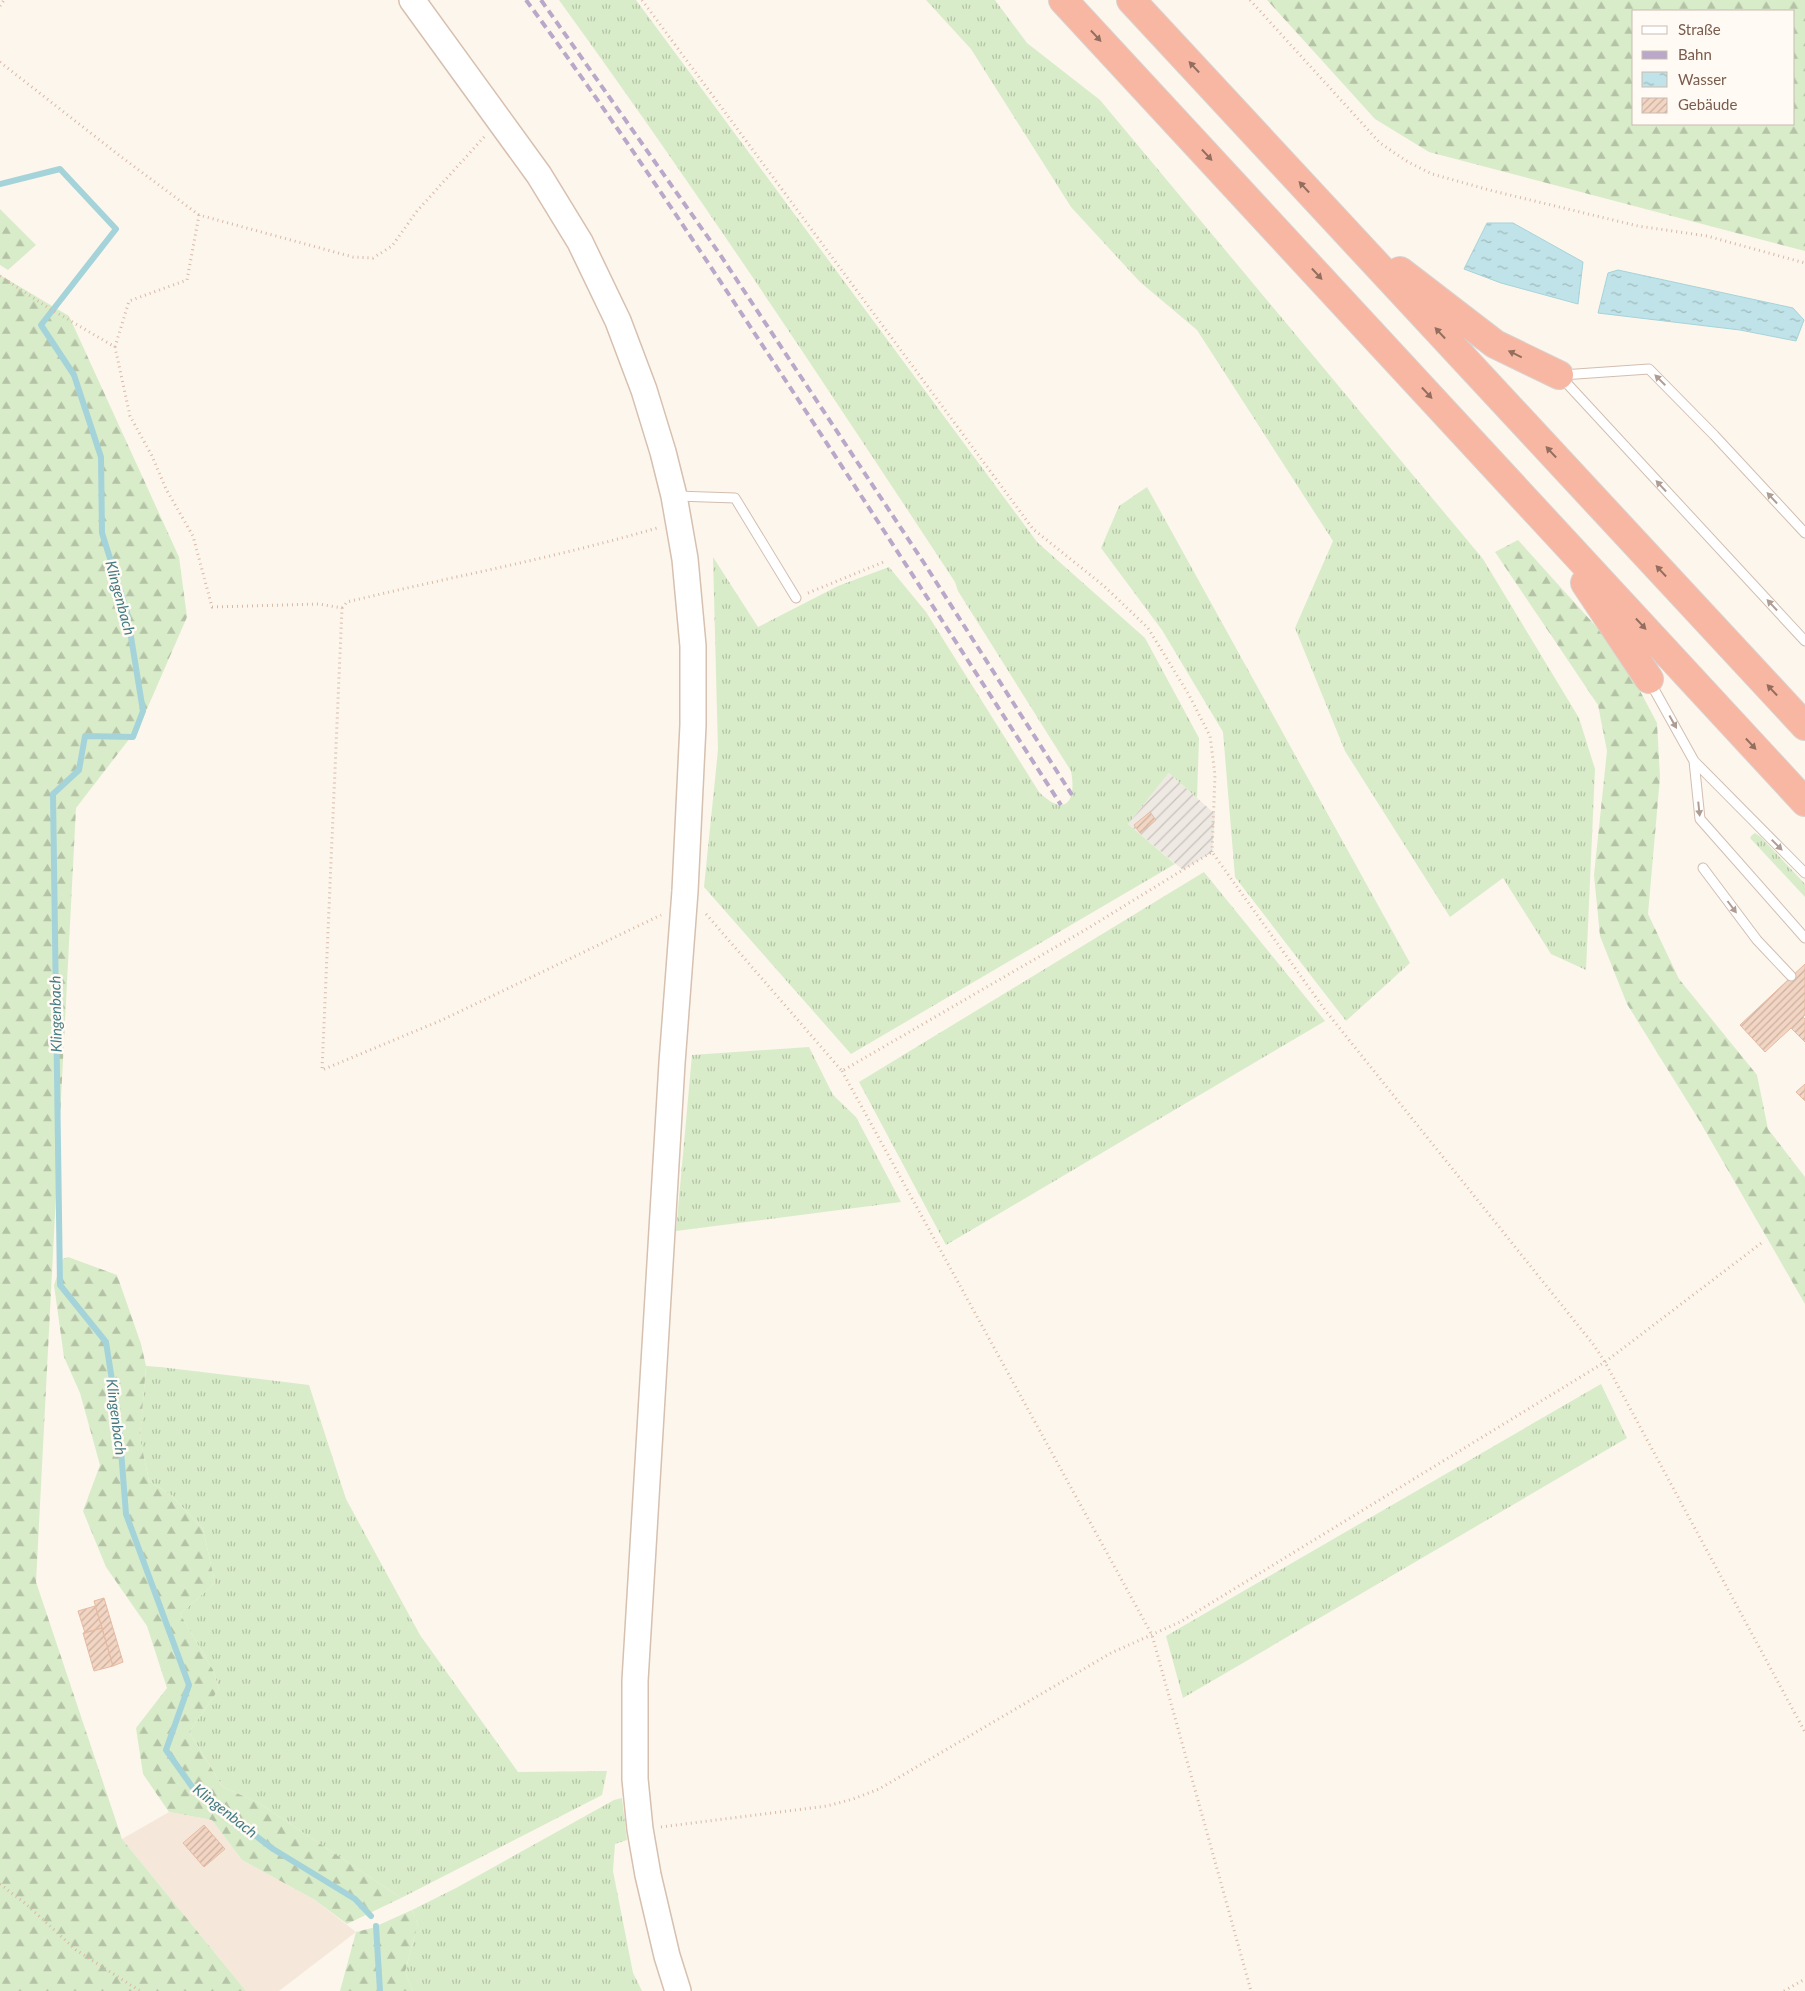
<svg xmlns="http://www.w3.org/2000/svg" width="1805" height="1991" font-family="Lato,sans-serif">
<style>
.residential{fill:#f5e8da}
.industrial{fill:url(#industrial-furrows)}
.grass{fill:url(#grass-tufts)}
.forest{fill:url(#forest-firs);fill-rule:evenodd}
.water{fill:url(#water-ripples);stroke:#a5d3da}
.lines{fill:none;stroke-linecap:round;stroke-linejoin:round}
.stream{stroke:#a5d3da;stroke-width:6}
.building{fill:url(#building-hatch);stroke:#e6bba3}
.service-casing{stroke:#d1beb0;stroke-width:11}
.secondary-casing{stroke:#d6c0b0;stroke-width:28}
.motorway-casing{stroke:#dad1cd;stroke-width:30}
.path{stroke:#d9b8a5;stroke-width:3;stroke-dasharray:1 4;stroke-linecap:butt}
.service{stroke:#fff;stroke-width:9}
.secondary{stroke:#fff;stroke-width:25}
.motorway{stroke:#f7b7a3;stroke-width:28}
.rail{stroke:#b9a8c9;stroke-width:4;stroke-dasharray:8 5;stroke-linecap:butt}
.oneway{fill:#936e5e}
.oneway2{fill:#af9d94}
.labels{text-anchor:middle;stroke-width:5;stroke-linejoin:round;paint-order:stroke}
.water-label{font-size:15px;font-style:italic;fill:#437c86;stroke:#fffaf3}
</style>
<defs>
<pattern id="industrial-furrows" width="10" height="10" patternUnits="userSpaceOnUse" patternTransform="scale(1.25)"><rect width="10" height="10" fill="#efe9e4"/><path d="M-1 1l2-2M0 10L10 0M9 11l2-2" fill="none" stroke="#c7c0bb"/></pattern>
<pattern id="grass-tufts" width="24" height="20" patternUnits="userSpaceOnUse" patternTransform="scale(1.25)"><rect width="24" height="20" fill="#d8ecc9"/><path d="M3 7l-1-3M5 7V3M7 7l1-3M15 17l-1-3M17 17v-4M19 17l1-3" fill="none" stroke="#b4c2a5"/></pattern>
<pattern id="forest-firs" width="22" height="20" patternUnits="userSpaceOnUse" patternTransform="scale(1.25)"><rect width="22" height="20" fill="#d8ecc9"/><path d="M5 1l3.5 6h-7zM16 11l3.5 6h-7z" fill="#b4c2a5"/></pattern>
<pattern id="water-ripples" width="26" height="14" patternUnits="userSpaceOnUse" patternTransform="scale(1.25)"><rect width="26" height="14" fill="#bfe3e8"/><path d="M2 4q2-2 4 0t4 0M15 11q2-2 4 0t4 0" fill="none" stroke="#a0bbbe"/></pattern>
<pattern id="building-hatch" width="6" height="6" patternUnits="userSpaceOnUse" patternTransform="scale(1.25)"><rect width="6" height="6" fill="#f3d5c3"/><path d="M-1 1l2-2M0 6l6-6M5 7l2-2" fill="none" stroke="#cab0a1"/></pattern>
</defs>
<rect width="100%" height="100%" fill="#fdf6ec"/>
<path class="residential" d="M169 1812 212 1820 242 1860 315 1900 356 1932 279 1991H246L122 1839Z"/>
<path class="industrial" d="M1169 773 1215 814 1212 852 1183 870 1128 824Z"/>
<path class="grass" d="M559 0H636L1037 542 1145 638 1199 738 1197 798 1169 773 1128 824 1175 864 851 1054 704 887 718 750 713 557 758 627 838 586 889 567 926 612 1039 792C1065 818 1077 802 1071 771L958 591 955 582C826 386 697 190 559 0Z
M926 0H995L1027 43 1100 100 1483 559 1579 718 1595 769 1586 970 1551 954 1503 878 1450 917 1345 751 1295 628 1333 541 1197 330 1140 282 1071 207 971 49Z
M1147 487 1410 963 1346 1021 1235 877 1223 732 1162 630 1101 548 1119 506Z
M1755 833 1761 837 1805 884V897L1750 838 1752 835Z
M1204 872 1325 1021 946 1245 859 1082Z
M809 1047 833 1095 856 1117 901 1202 676 1231 692 1055Z
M146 1366 160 1367 309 1385 346 1499 420 1635 518 1772 607 1771 602 1795 401 1898 259 1803 223 1787 189 1732 219 1689 213 1670 180 1614 215 1583 203 1529 171 1495 149 1481 140 1438Z
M1601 1384 1627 1438 1183 1698 1166 1636Z
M622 1798 627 1840 615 1844 613 1871 633 1973 642 1991H413L405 1972 418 1924 412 1910 456 1888 614 1800Z"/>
<path class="forest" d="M1267 0H1805V251L1429 152 1375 119ZM1634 11H1794V124H1634Z
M0 209 36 245 8 270 0 265Z
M0 275 69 316 179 557 187 617 140 725 76 808 36 1582 122 1839 246 1991H0Z
M1518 540 1620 653 1657 723 1660 777 1648 914 1679 979 1757 1075 1768 1129 1805 1177V1304L1699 1120 1627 1004 1600 936 1594 875 1607 751 1598 705 1495 552Z
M68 1257 117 1275 141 1344 146 1366 140 1438 149 1481 171 1495 203 1529 215 1583 180 1614 213 1670 219 1689 189 1732 223 1787 259 1803 401 1898 347 1924 315 1900 242 1860 212 1820 169 1812 143 1774 136 1728 167 1688 147 1626 106 1567 83 1511 100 1465 80 1393 64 1357 54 1285 63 1259Z
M412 1910 418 1924 405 1972 413 1991H340L356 1932 372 1928Z"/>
<path class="water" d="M1487 223H1513L1583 262 1578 304 1501 283 1464 269Z
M1618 270 1793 308 1804 320 1796 341 1740 330 1598 313 1608 273Z"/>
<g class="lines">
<path class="stream" d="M0 184 60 169 116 229 41 325 74 375 101 457 102 533 127 612 143 711 133 737 85 736 79 770 53 794 60 1285 106 1342 119 1425 126 1514 189 1685 166 1750 193 1788 273 1849 355 1899 371 1916
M376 1926 380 1991"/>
</g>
<path class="building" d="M1150 812 1156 820 1140 833 1134 825Z
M1805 964V1015L1803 1017 1805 1019V1042L1791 1028 1765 1052 1740 1025Z
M1805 1084V1101L1796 1092Z
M104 1598 123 1662 113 1666 94 1601Z
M95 1606 102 1628 85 1633 78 1611Z
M102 1628 113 1666 94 1671 83 1633Z
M204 1825 225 1849 204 1867 183 1843Z"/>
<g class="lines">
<g class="service-casing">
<path id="service" d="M1562 375 1649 369 1714 435 1805 533
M1561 377 1805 641
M677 496 735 498 796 598
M1650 682 1694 761 1805 873
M1694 761 1700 819 1805 938
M1703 868 1757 940 1791 976"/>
</g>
<g class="secondary-casing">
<path id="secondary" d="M412 0 539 175 580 242 618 321 644 390 663 452 674 496 685 559 693 646V725L685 891 672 1063 635 1681V1779L640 1829 648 1875 667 1956 678 1991"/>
</g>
<g class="motorway-casing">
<path id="motorway" d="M1063 0 1805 802
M1131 0 1805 726
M1400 271 1495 344 1559 375
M1585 583 1649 679"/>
</g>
<path class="path" d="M642 0 1033 529 1104 586 1148 628 1189 695 1210 736 1215 775 1212 852
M1250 0 1380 143 1408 162 1432 174 1493 191 1638 226 1707 236 1805 263
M0 6 4 0
M0 62 120 156 199 215
M0 276 47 307 115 347 130 416 152 456 166 489 193 536 212 607 319 604 342 608 322 1070 442 1020 661 915
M115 347 129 301 187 280 199 215 353 257 373 258 392 246 417 211 485 136
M808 593 886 561
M342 608 347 602C450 577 555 558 657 528
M706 914 842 1071 1085 930 1212 852 1325 1010 1593 1344 1605 1362 1805 1732
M842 1071 1152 1635 1251 1991
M661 1827 827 1806 853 1799 879 1789 1111 1653 1180 1622 1605 1362 1764 1241
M0 1884 26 1904 76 1950 140 1991
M1784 1991 1805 1979"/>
<use href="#service" class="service"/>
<use href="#secondary" class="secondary"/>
<use href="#motorway" class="motorway"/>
<path class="rail" d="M526 0C614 120 696 244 778 369 873 513 967 659 1061 805
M541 0 719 253 924 563 1072 795"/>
</g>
<defs><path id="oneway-solid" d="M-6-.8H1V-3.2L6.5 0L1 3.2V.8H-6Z" transform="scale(1.25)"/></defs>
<g class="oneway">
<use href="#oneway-solid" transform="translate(1096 36) rotate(47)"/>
<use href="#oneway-solid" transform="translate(1194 67) rotate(-133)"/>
<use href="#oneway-solid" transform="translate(1207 155) rotate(47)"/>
<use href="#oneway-solid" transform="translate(1304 187) rotate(-133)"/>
<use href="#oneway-solid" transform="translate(1317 274) rotate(47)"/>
<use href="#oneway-solid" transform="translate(1440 333) rotate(-133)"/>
<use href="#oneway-solid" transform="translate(1515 354) rotate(-154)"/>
<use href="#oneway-solid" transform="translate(1427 393) rotate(47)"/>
<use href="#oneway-solid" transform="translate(1551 452) rotate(-133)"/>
<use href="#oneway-solid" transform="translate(1661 571) rotate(-133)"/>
<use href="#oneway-solid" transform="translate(1641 624) rotate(47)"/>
<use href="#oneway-solid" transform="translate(1772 690) rotate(-133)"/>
<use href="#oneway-solid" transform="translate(1751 744) rotate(47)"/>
</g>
<g class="oneway2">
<use href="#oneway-solid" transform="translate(1660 380) rotate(-135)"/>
<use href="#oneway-solid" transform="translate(1661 486) rotate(-133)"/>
<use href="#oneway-solid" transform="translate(1772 498) rotate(-133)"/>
<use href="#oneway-solid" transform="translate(1772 605) rotate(-133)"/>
<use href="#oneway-solid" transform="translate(1673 722) rotate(61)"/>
<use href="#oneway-solid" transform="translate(1699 809) rotate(84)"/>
<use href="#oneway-solid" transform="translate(1777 845) rotate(45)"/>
<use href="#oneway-solid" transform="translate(1732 907) rotate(53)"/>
</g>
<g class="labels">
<g class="water-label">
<text transform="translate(120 598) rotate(75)" y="5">Klingenbach</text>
<text transform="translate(56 1014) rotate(-91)" y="5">Klingenbach</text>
<text transform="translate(116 1417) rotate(83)" y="5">Klingenbach</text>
<text transform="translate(225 1811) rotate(38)" y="5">Klingenbach</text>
</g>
</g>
<rect x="1632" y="10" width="162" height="115" fill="#fffaf3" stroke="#cabbb1"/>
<rect x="1642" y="26" width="25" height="8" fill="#ffffff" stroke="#cabbb1"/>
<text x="1678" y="35" font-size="15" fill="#7a5c4d">Straße</text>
<rect x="1642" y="51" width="25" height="8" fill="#b9a8c9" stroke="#cabbb1"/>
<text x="1678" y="60" font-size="15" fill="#7a5c4d">Bahn</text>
<rect x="1642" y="72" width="25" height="15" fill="url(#water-ripples)" stroke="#cabbb1"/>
<text x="1678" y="85" font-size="15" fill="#7a5c4d">Wasser</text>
<rect x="1642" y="98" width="25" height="15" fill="url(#building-hatch)" stroke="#cabbb1"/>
<text x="1678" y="110" font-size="15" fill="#7a5c4d">Gebäude</text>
</svg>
